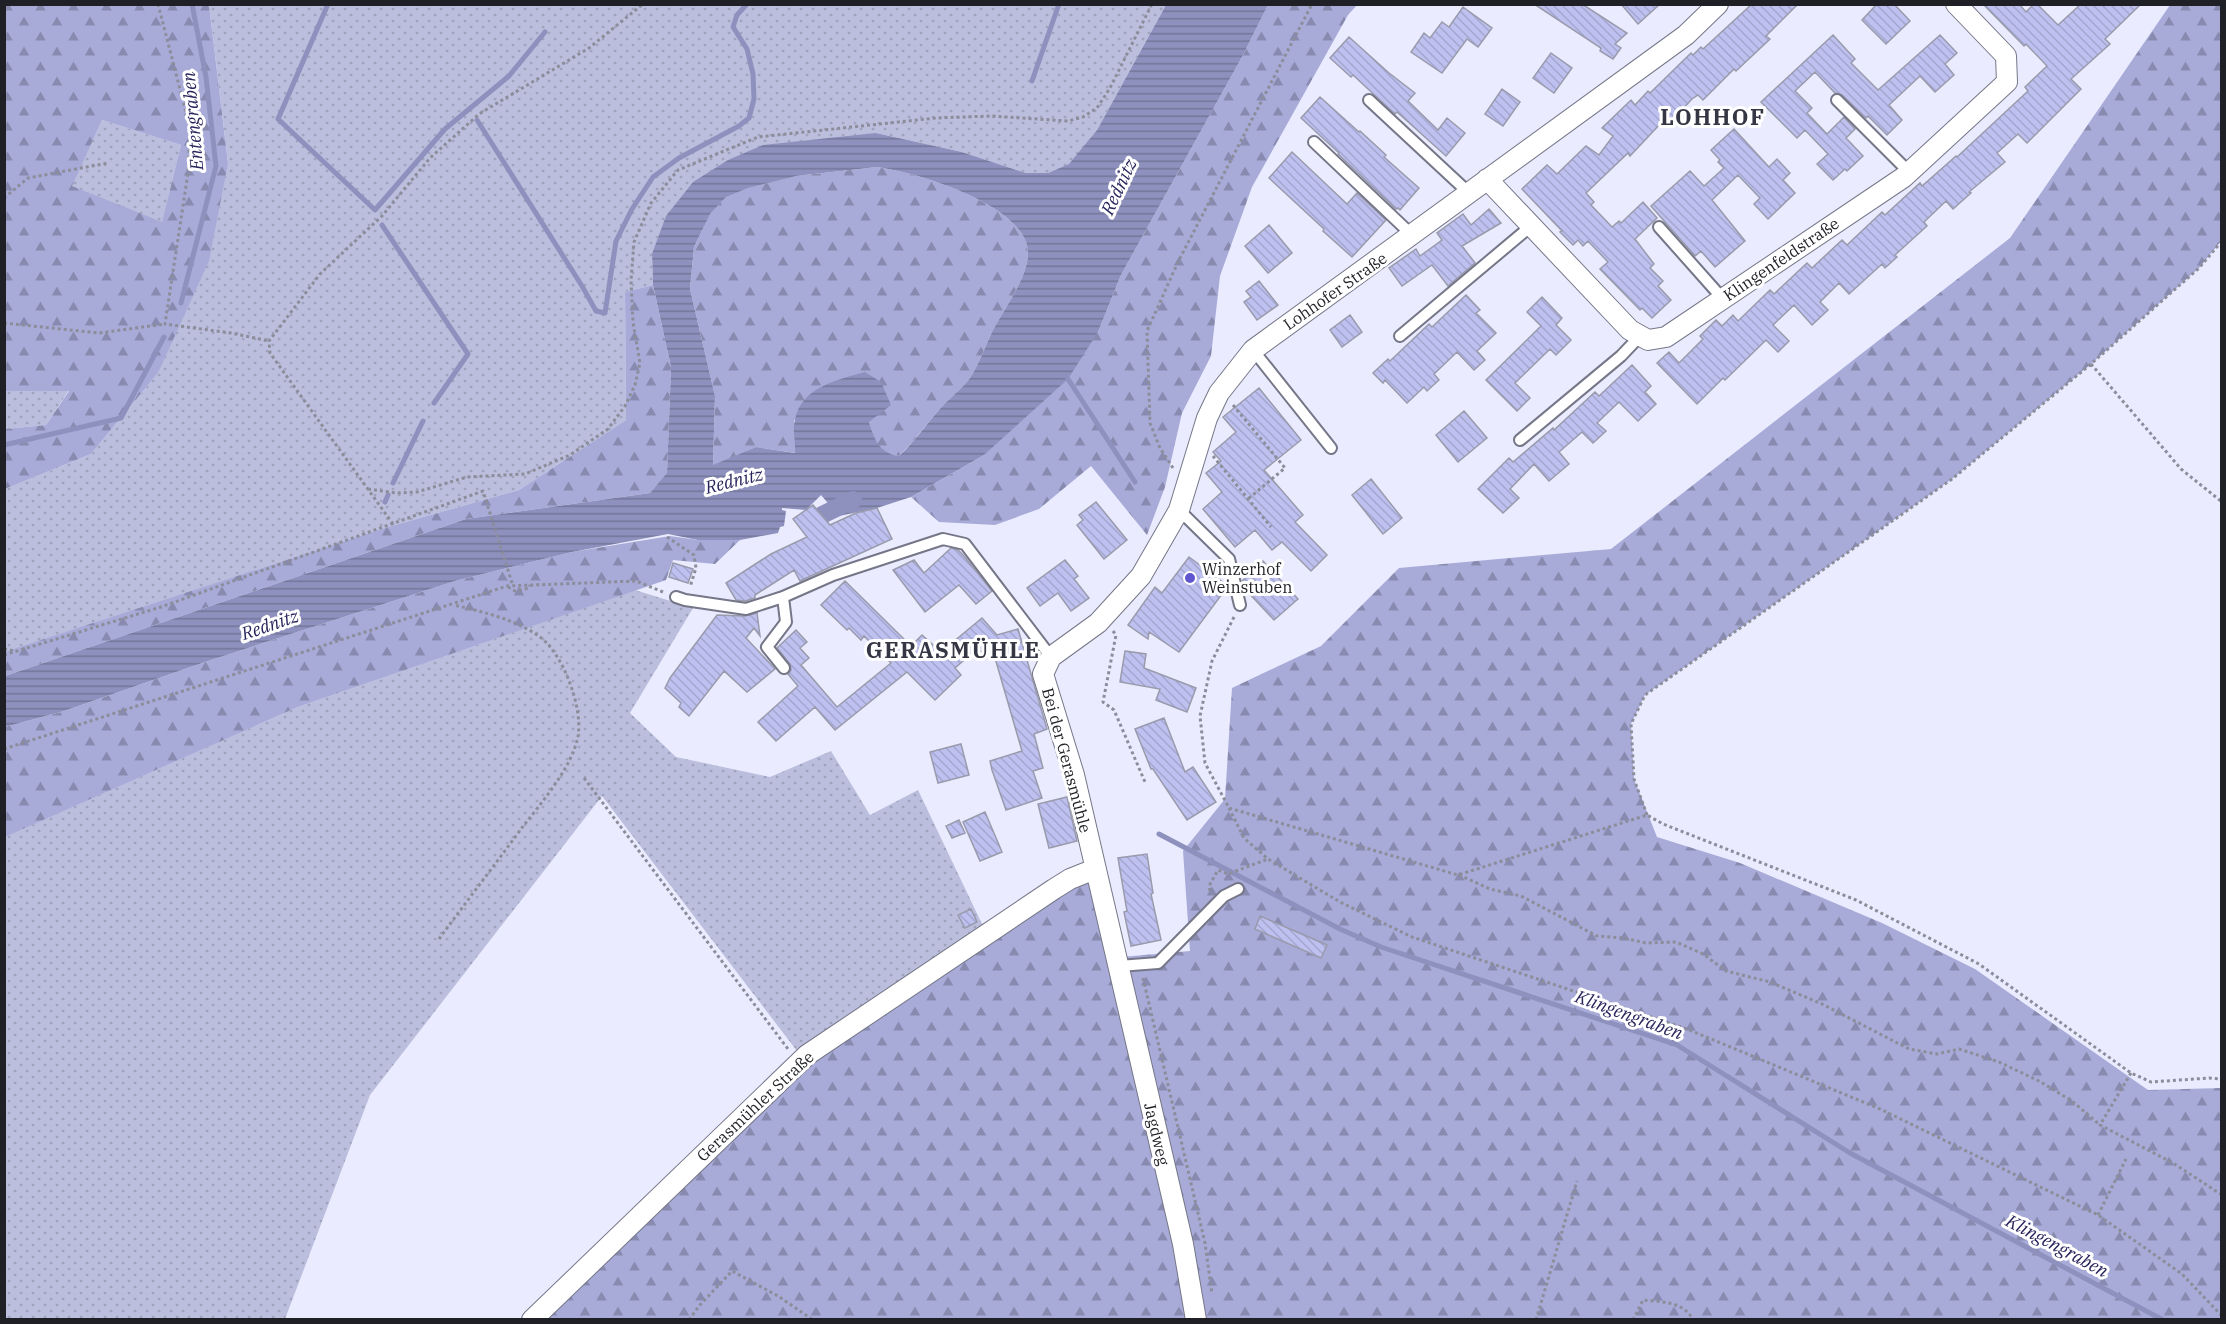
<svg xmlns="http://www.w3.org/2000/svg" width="2226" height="1324" font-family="'IBM Plex Serif',serif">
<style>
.grass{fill:url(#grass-dots)}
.forest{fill:url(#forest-firs);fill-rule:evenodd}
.water{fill:url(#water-rules);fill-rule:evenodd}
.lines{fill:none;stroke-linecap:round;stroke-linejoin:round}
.stream{stroke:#8e91bd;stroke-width:5}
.canal{stroke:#8e91bd;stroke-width:18}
.building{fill:url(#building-back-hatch);stroke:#999aab;stroke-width:1.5}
.service-casing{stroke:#757687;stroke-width:14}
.minor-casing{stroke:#757687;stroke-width:22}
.path{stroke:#8c8d9a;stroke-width:3;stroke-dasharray:3 3;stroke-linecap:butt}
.service{stroke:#fff;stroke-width:10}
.minor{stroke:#fff;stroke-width:20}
.poi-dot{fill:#5f56cf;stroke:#fff;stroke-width:2}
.labels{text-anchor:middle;stroke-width:6;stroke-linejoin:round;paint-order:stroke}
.street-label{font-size:16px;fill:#1f2026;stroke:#fff}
.poi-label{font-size:16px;fill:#1f2026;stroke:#fff;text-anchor:start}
.water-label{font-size:18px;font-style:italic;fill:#28255c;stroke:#fff}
.district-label{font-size:22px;font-weight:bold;letter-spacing:1.5px;fill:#353644;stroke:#fff}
</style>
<defs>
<pattern id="grass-dots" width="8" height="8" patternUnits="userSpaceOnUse" patternTransform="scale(1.5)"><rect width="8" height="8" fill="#bbbedc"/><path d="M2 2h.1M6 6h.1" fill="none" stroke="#a0a3bd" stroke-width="1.8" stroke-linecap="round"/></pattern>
<pattern id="forest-firs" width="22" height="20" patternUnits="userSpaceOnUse" patternTransform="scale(1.5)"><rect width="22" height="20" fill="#a8abd8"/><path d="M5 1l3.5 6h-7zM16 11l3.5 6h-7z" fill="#888baf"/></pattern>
<pattern id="water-rules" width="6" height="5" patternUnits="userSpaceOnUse" patternTransform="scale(1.5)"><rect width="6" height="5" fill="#8e91bd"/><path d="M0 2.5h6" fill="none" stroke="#737699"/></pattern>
<pattern id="building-back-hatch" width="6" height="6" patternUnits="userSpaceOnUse" patternTransform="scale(1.5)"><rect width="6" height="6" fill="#bec1f0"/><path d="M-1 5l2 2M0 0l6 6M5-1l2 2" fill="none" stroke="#a3a6ce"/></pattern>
</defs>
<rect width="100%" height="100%" fill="#eaebfe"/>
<path class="grass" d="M209 5H1166L1097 130 1070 164 1048 173H1026L962 152 876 133 652 254 653 285 625 292 626 420 519 490 381 529 5 652V489L91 454 158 373 228 162Z
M102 120 181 145 162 223 71 186Z
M69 390 46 425 5 429V391Z
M635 590 693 608 630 713 676 757 770 777 831 751 870 815 918 790 982 924 797 1051 602 796 370 1095 285 1319H5L4 837 298 707Z"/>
<path class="forest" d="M5 4 209 5 228 163 209 261 158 373 91 454 5 489V429L46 425 69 391H5ZM102 120 181 145 162 222 72 186Z
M1268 5H1357L1348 15 1252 187 1220 276 1211 356 1182 413 1165 487 1147 535 1091 466 1039 509 995 525 939 522 911 497 984 455 1098 332 1121 275 1242 57Z
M2170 5H2221V241L2199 268 2091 364 1952 479 1645 695 1631 724 1634 779 1657 837 1740 863 1882 923 1975 969 2148 1090 2221 1088V1319L539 1320 797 1051 982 924 1094 873 1121 957 1190 951 1183 851 1225 799 1232 688 1321 646 1399 568 1611 549 2010 238Z
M877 167C915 172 1028 205 1028 253 1028 278 1003 310 992 332 985 347 979 364 970 378 961 390 948 399 938 411 925 426 913 442 899 456 877 452 875 441 869 422L794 420 796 453 756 447 713 466 715 396 690 289 694 247 710 214 726 197 748 188 796 176Z
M653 285 671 367 667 474 650 493 466 519 5 676 4 652 381 529 519 490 626 420 625 292Z
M670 536 698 540H740L715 564 673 560 666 580 298 707 5 837V727L64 711 208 661 455 581 572 552Z"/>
<path class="water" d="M1166 5H1268L1242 57 1121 275 1098 332 1068 379 984 455 911 497 877 508 839 516 821 495 806 510 782 508V510L786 511 784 526 780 527 778 533 740 540H698L668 534 572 552 455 581 208 661 64 711 5 727V676L466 519 650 493 667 473 671 367 653 285 652 254 666 216 693 182 728 160 763 145 876 133 962 152 1026 173H1048L1069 164 1097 130ZM877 167C915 172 1028 205 1028 253 1028 278 1003 310 992 332 985 347 979 364 970 378 961 390 948 399 938 411 925 426 914 442 899 456 878 452 875 440 869 422L891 405 881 382 865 372C837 380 801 387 795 420 792 430 796 443 795 453L756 447 713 465 715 396 690 289 694 247 710 214 726 197 748 188 796 176Z"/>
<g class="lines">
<path class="stream" d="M328 4 278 119 375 210 445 129 509 76 545 32
M1032 81 1059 4
M477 120 582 286 596 311 605 313 616 241 632 209 653 177 679 158 739 126 749 118 754 99 753 74 747 49 733 27 737 15 747 4
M382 225 468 354 434 403
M181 303 216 166 206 77 192 4
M1068 379 1135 482
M4 445 121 418 164 337
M393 483 423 421
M385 502 388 495
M1159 834 1340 929 1381 947 1677 1045 1850 1153 2163 1320"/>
<path class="canal" d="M822 515 853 500"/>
</g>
<path class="building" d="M1534 4H1582L1627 33 1615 44 1621 48 1613 59 1600 51 1601 48Z
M1621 4H1660L1638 24Z
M1752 4H1798L1766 36 1770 39 1736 71 1734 69 1703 100 1698 95 1692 99 1667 126 1662 122 1630 156 1628 153 1586 193 1594 202 1591 205 1612 227 1619 221 1621 223 1643 202 1657 218 1635 239 1654 264 1650 268 1663 281 1658 286 1671 300 1652 318 1642 308 1640 310 1600 269 1608 262 1588 241 1583 246 1578 240 1573 245 1560 232 1562 231 1522 189 1547 165 1557 174 1586 146 1599 155 1613 136 1602 128 1631 100 1635 105 1648 91 1650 93 1691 53 1693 55 1701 47 1703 49Z
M1877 4H1894L1910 21 1886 44 1862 20Z
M1983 4H2019L2026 12 2034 4H2037L2058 25 2081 4H2141L2105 39 2110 44 2071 79 2081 89 2027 143 2018 134 1997 153 2005 162 1969 192 1971 193 1953 209 1946 201 1924 222 1927 226 1895 255 1897 257 1885 268 1882 264 1849 294 1839 283 1820 302 1828 310 1812 325 1794 305 1773 325 1789 341 1778 352 1766 340 1725 380 1723 378 1697 404 1657 363 1669 352 1679 363 1703 339 1700 336 1716 320 1722 326 1733 315 1738 321 1770 290 1774 294 1807 263 1812 268 1842 240 1847 245 1882 212 1885 215 1920 183 1922 186 1956 156 1957 157 2028 91 2025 87 2047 66 2026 44 2024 46Z
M1463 7 1492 28 1478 47 1467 39 1442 73 1411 52 1424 33 1430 38 1442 22 1449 27Z
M1833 35 1855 59 1851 63 1878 90 1940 35 1957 53 1945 64 1954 75 1935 92 1920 76 1889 105 1902 120 1887 135 1868 116 1866 118 1842 95 1835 93 1815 72 1795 91 1812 108 1807 113 1827 134 1844 117 1855 129 1846 138 1863 156 1847 171 1845 169 1833 180 1817 164 1828 154 1805 130 1797 138 1761 102Z
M1349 37 1389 73 1415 93 1408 101 1438 130 1447 118 1465 133 1446 156 1397 112 1395 114 1353 75 1351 77 1330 58Z
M1551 53 1572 68 1554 93 1533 78Z
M1502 89 1520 102 1503 126 1485 114Z
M1320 97 1359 132 1360 131 1386 155 1384 157 1419 188 1400 210 1398 208 1396 209 1338 154 1339 153 1301 118Z
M1734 129 1769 167 1777 159 1790 173 1783 180 1795 193 1768 219 1754 204 1760 198 1738 175 1712 200 1745 241 1715 267 1701 251 1695 256 1651 206 1690 171 1704 186 1724 168 1718 162 1720 160 1711 150Z
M1292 152 1347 204 1357 193 1386 220 1352 257 1323 231 1324 229 1269 178Z
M1489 209 1501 223 1462 246 1475 263 1448 286 1432 265 1402 286 1389 268 1416 249 1420 256 1442 240 1437 233 1463 214 1471 225Z
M1269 225 1292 253 1268 273 1245 246Z
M1259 281 1278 305 1257 320 1244 302 1251 297 1246 291Z
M1466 295 1480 310 1476 313 1496 333 1477 351 1485 360 1474 370 1457 352 1434 374 1439 380 1427 391 1424 387 1407 403 1385 380 1383 383 1373 373 1388 359 1390 361 1429 324 1432 327Z
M1542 297 1562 318 1556 325 1571 340 1556 355 1550 349 1515 383 1530 398 1517 411 1486 380 1541 326 1527 312Z
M1350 315 1362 332 1342 347 1330 330Z
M1632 365 1651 386 1645 392 1656 404 1638 421 1619 402 1597 423 1606 431 1593 443 1582 432 1559 452 1569 464 1549 481 1534 464 1510 489 1519 498 1503 513 1478 489 1509 458 1513 462 1553 428 1554 430 1595 392 1599 396Z
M1259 388 1301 440 1264 470 1303 515 1295 522 1327 555 1311 571 1282 542 1272 550 1255 530 1235 547 1203 509 1222 492 1206 473 1221 461 1213 452 1236 432 1223 417Z
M1464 411 1487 438 1458 462 1436 435Z
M1371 479 1402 518 1383 534 1352 495Z
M1096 502 1127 540 1104 559 1077 525 1083 520 1079 515Z
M813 505 830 525 856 513 877 508 892 539 800 581 794 570 755 595V598L745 601 736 600 726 583 771 554 807 537 793 519Z
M951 548 958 550 964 556 992 591 976 604 959 585 925 612 893 570 914 560 924 573Z
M1189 557 1228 586 1179 652 1149 632 1148 639 1128 625 1155 587 1162 593Z
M1065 560 1078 576 1074 579 1089 598 1071 611 1058 593 1040 606 1027 588Z
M1263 561 1298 599 1274 620 1243 587 1242 581Z
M673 563 693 569 688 583 669 577Z
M845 581 911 646 922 635 941 652 982 618 997 635 1018 629 1047 729 1034 734 1043 768 1033 771 1042 798 1006 810 992 770 990 761 1022 751 991 644 981 652 978 648 955 668 961 675 935 700 907 672 835 730 815 707 776 741 758 722 798 686 788 674 791 670 790 664 777 648 796 630 807 642 800 648 809 658 801 665 837 707 891 663 864 636 861 640 849 628 847 630 821 605Z
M757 613 760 636 754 628 746 638 775 669 747 692 724 671 689 716 679 707 681 703 665 688 670 678 717 615 745 616Z
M1125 651 1146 654 1144 668 1196 688 1187 712 1156 700 1160 689 1120 682Z
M1164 718 1185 772 1193 767 1216 802 1187 820 1153 769H1151L1135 729Z
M961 744 969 775 938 783 930 752Z
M1067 797 1077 841 1049 848 1038 804Z
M985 812 1002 852 980 861 963 822Z
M959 820 965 833 952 838 946 826Z
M1147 854 1153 893 1151 894 1161 940 1131 946 1124 912 1127 911 1118 858Z
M971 909 977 922 965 928 958 915Z
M1260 916 1327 945 1321 958 1255 929Z"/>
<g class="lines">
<g class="service-casing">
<path id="service" d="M1369 100 1469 193
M1837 100 1909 172
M1314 142 1412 235
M1659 227 1723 299
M1400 336 1531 226
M1253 350 1331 448
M1520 440 1621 356 1640 336
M1179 510 1229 559 1240 605
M676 597 685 600 746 609 783 597 833 575 943 539 965 544 1051 657
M783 597 786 622 767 647 784 668
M1119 966 1158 963 1224 896 1238 889"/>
</g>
<g class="minor-casing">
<path id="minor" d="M1487 179 1630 330 1648 340 1666 337 1904 177 2007 82 2006 56 1956 4
M532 1320 807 1055 1054 889 1070 879 1095 869
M1196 1320 1183 1244 1074 775 1043 674 1051 657 1098 623 1141 576 1179 510 1207 418 1219 393 1253 350 1686 35 1718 4"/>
</g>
<path class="path" d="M158 4 190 128 188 173 165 324 231 333 269 341
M4 198 28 178 108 163
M4 323 99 333 165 324
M2091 364 2181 469 2222 502
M1233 405 1285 468 1248 499
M1213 456 1271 527
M1173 468 1160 448 1150 423 1147 331 1178 262 1312 4
M368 489 396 493 417 492 467 477 525 474 570 455 608 429 625 406 635 385 640 363 633 322 631 280 634 242 651 203 678 170 758 137 936 118 991 116 1068 121 1083 117 1097 108 1110 88 1152 4
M393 524 270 353 269 341 320 274 382 216 430 158 479 114 589 48 643 4
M667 537 694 555 696 568 690 587
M508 587 515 591 529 588 530 585
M1234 617 1212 661 1200 716 1205 763 1229 808 1458 875 1647 815 1663 824 1856 900 1979 964 2131 1073 2151 1082 2209 1078 2222 1079
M1113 631 1116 635 1103 702 1114 710 1145 782
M4 649 15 651
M4 655 161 607 483 491 513 586
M4 749 507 586 636 581 663 592
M584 778 788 1049
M1229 808 1244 838 1268 859 1340 902 1412 937 1687 1029 1880 1109 2098 1215 2182 1274 2222 1316
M1647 815 1634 779 1631 724 1645 695 1952 479 2091 364 2199 268 2222 241
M1459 875 1490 889 1521 896 1597 936 1624 938 1646 943 1676 942 1703 954 1726 971 1770 982 1822 1004 1909 1049 1937 1054 1959 1049 1999 1062 2039 1081 2072 1101 2100 1125
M1210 891 1209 886 1218 870 1228 874 1268 859
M439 939C466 902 494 866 521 829 541 803 572 768 578 736 583 707 563 654 540 637 515 619 483 612 454 605
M1143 978 1205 1243 1212 1294
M2131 1073 2100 1125 2173 1163 2222 1195
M2098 1215 2126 1159
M689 1320 699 1306 732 1271 778 1296 813 1320
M1536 1320 1577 1181
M1633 1320 1643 1300C1661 1302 1684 1301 1693 1320"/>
<use href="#service" class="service"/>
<use href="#minor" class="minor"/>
</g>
<circle class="poi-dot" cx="1190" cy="578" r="6"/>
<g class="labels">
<g class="street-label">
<text transform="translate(1781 259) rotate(-34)" y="6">Klingenfeldstraße</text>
<text transform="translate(1335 291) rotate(-35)" y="6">Lohhofer Straße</text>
<text transform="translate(1067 760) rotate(75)" y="6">Bei der Gerasmühle</text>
<text transform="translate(755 1106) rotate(-43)" y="6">Gerasmühler Straße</text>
<text transform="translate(1157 1134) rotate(77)" y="6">Jagdweg</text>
</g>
<g class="poi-label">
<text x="1202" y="575">Winzerhof<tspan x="1202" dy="18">Weinstuben</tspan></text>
</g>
<g class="water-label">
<text transform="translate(193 121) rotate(-95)" y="6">Entengraben</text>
<text transform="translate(1119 187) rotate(-65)" y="6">Rednitz</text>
<text transform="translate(734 481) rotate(-14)" y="6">Rednitz</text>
<text transform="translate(270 625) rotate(-19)" y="6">Rednitz</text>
<text transform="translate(1629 1015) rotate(20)" y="6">Klingengraben</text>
<text transform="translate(2057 1246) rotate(28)" y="6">Klingengraben</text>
</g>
<g class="district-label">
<text x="1713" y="125">LOHHOF</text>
<text x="953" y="658">GERASMÜHLE</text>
</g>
</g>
<rect width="2226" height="1324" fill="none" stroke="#1f2026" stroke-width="12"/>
</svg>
